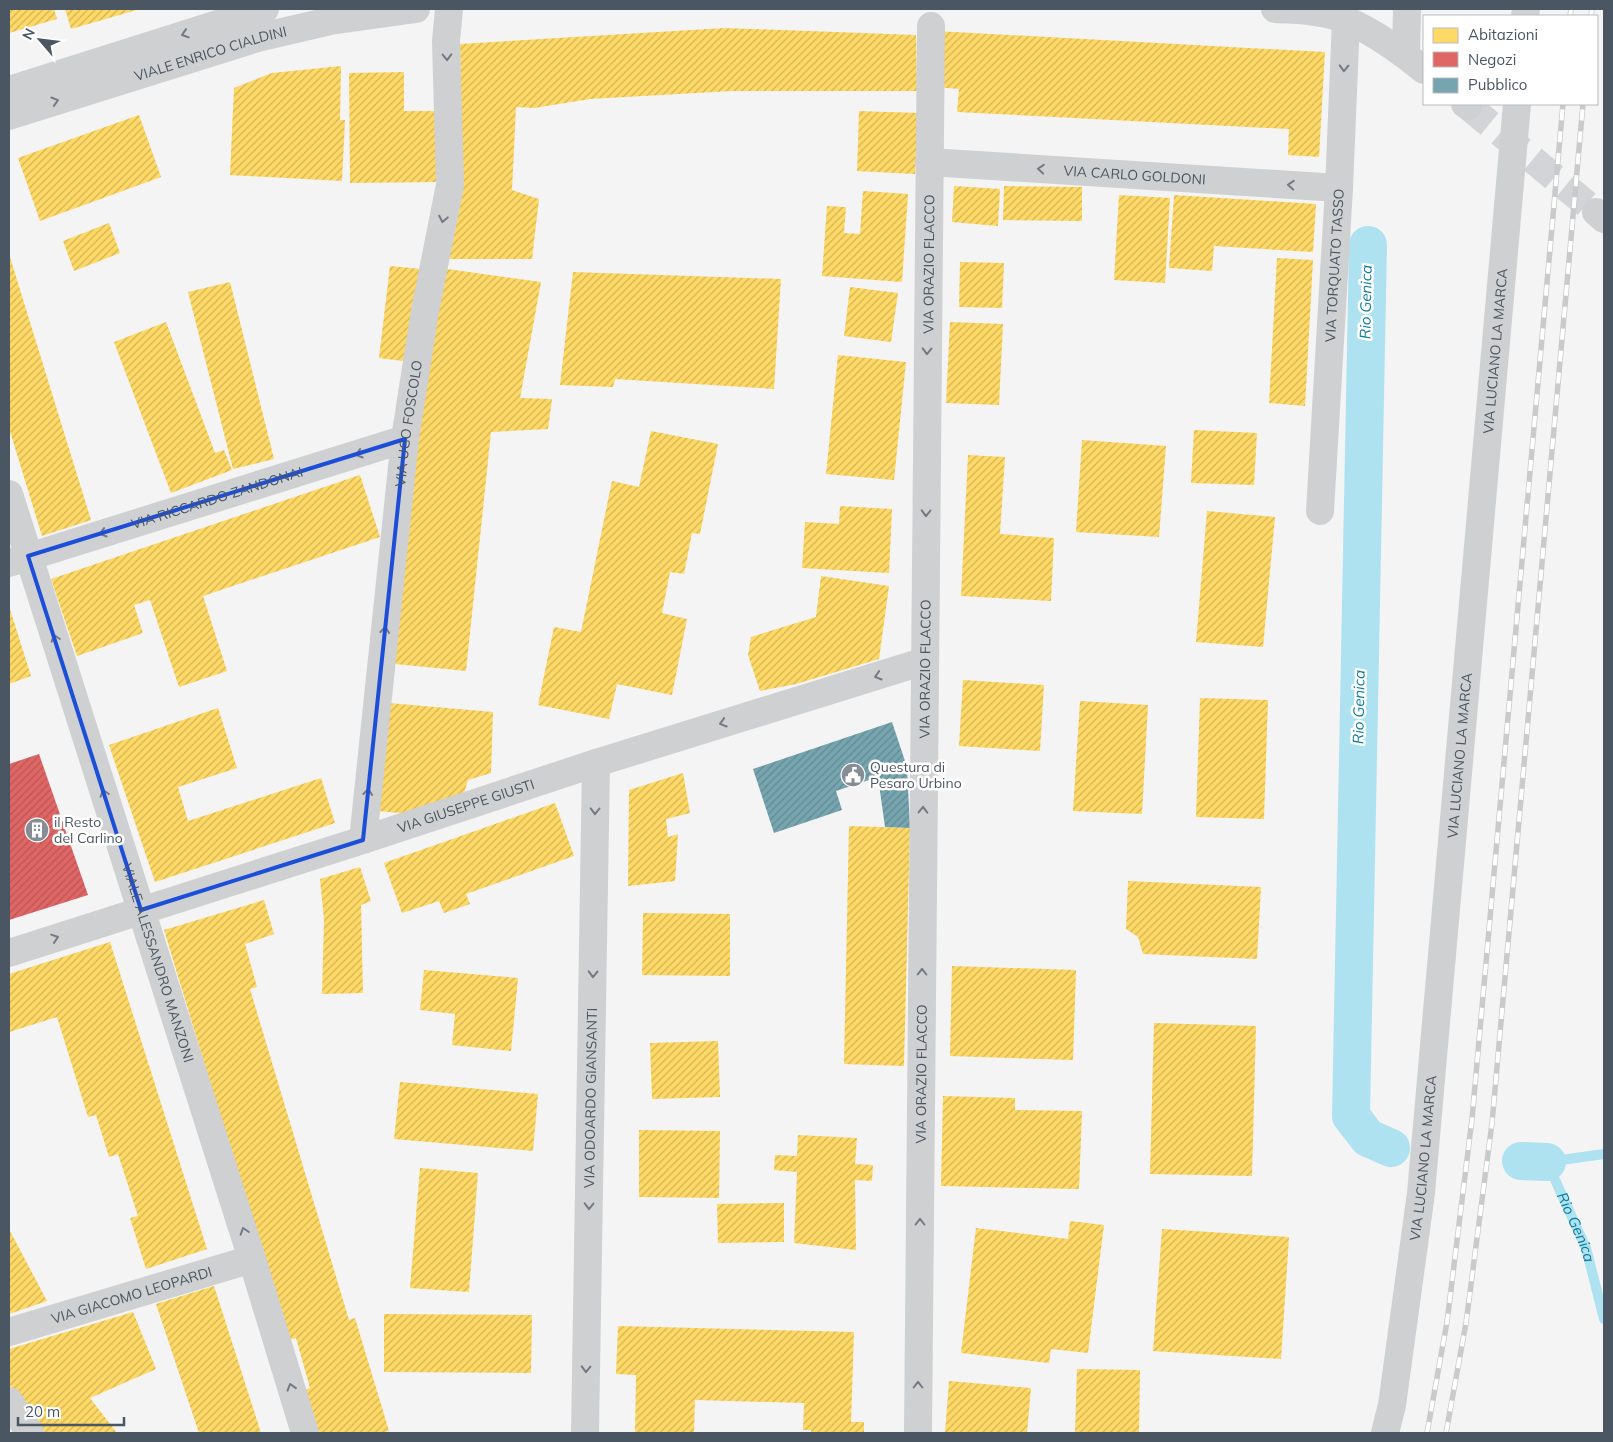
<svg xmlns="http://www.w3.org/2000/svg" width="1613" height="1442" font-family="Mulish,sans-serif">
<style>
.homes{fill:url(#homes-hatch)}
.shops{fill:url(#shops-hatch)}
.public{fill:url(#public-hatch)}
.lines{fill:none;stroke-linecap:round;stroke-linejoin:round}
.stream{stroke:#aee2f0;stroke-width:10}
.canal{stroke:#aee2f0;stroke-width:38}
.tertiary-tunnel{stroke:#d2d4d7;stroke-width:28;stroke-dasharray:28 14;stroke-linecap:butt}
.minor{stroke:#ced0d2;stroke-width:28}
.tertiary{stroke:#ced0d2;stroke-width:28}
.rail-casing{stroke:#c9cacc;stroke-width:5.5}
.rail{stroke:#fff;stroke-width:4;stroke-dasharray:11;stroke-linecap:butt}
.oneway{stroke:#727b83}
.marked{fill:none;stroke:#1d4ed8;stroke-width:4;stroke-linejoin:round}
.labels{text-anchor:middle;stroke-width:5;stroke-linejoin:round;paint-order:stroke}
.street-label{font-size:14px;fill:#4a5661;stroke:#fff}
.poi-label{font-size:14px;fill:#4a5661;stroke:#fff;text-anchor:start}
.water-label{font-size:15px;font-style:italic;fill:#0c7c9b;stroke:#fff}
</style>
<defs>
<pattern id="homes-hatch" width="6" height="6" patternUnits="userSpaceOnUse" patternTransform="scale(1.25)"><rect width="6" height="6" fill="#ffd966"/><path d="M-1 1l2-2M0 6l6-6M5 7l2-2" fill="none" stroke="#d0b357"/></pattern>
<pattern id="shops-hatch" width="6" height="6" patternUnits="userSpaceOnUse" patternTransform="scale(1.25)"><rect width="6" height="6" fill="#e06666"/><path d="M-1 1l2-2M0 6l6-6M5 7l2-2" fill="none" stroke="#b85757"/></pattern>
<pattern id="public-hatch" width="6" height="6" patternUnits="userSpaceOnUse" patternTransform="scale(1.25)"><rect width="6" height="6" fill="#76a5af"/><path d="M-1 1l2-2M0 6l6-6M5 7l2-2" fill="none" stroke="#638992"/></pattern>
</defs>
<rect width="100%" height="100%" fill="#f4f4f4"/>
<path class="homes" d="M9 9H54L57 19 9 33Z
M65 9H140L71 29Z
M725 28 916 35 917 91H732L590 99 534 108 516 107 512 190 539 199 532 259H449L463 191 460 44Z
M936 31 1325 52 1319 157 1288 155 1289 129 957 112 959 89 935 87Z
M341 66 340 120H345L342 181 230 175 234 88 272 73Z
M404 72V111H437L438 182 350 183 349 73Z
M859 111 918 113 915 174 857 171Z
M139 115 161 177 40 221 18 158Z
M954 186 1000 189 998 226 952 222Z
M1004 186 1082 187V221L1003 220Z
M863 191 908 194 902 282 822 276 827 206 846 207 844 233 860 234Z
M1119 195 1170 198 1165 283 1114 280Z
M1174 195 1316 204 1313 252 1214 246 1212 271 1169 268Z
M109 223 120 253 74 271 63 241Z
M9 254 91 520 42 536 9 428Z
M1277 258 1313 260 1305 406 1269 403Z
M960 262 1004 263 1002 308 959 307Z
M390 266 422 269 411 362 379 358Z
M447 269 541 282 520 398 552 399 548 429 491 432 466 671 395 664 420 425 436 316Z
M573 272 781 279 774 389 615 379 613 387 560 385Z
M230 282 274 459 233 469 188 292Z
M850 287 898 293 891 342 844 336Z
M166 322 215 453 224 450 232 470 171 493 114 342Z
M950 322 1003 324 999 405 946 403Z
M838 355 906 362 894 480 826 474Z
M1194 430 1257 433 1254 485 1191 483Z
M651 431 718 444 700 534 692 533 684 574 670 572 662 613 687 619 672 695 617 684 609 719 538 705 554 627 581 632 612 481 639 487Z
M1082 440 1166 446 1159 537 1076 532Z
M968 455 1005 457 1000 534 1054 538 1051 601 961 596Z
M360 475 380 537 203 596 227 671 179 687 150 600 134 605 143 633 77 656 51 579Z
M840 506 892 509 889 573 802 568 805 522 839 524Z
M1207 511 1275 517 1263 647 1196 642Z
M821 576 889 586 879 659 796 684 760 691 748 655 751 637 816 617Z
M9 606 31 676 9 684Z
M963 680 1044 685 1040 751 959 746Z
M1200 698 1268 700 1264 819 1196 817Z
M1080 701 1148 705 1142 814 1073 811Z
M389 703 493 712 491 773 468 780 463 797 411 814 378 811Z
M218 708 237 768 178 787 188 821 321 778 335 823 155 882 109 745Z
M683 773 690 813 666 819 668 837 678 834 675 881 628 886 629 790Z
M555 803 574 856 466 894 470 904 444 913 439 901 402 913 384 863Z
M849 826 910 828 904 1066 844 1064Z
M360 867 371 901 361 905 363 993 322 994 324 920 320 879Z
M1128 881 1261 887 1257 959 1143 954 1138 937 1126 929Z
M264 900 274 934 245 944 257 987 250 989 349 1320 355 1318 389 1431 381 1433H313L301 1391 310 1388 296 1338 288 1340 164 930Z
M643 913 730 914V976L642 975Z
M110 942 207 1249 146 1269 130 1218 138 1216 118 1154 109 1157 96 1115 88 1117 57 1017 9 1032V974Z
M952 966 1076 970 1073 1060 950 1056Z
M424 970 518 978 511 1051 452 1045 455 1014 420 1010Z
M1154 1023 1256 1026 1252 1176 1150 1174Z
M718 1041 720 1097 652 1099 650 1043Z
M400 1082 538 1094 533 1151 394 1139Z
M943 1096 1015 1098V1110L1082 1111 1079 1189 941 1186Z
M639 1130 720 1131 719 1198 639 1197Z
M798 1135 857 1138 855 1164 873 1165 872 1181 855 1180 856 1250 794 1243 797 1172 774 1170 775 1155 797 1156Z
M420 1168 478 1173 469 1292 410 1288Z
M784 1203V1242L718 1243 717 1204Z
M1070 1221 1104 1225 1088 1353 1051 1349 1049 1363 961 1353 976 1228 1068 1239Z
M9 1229 47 1301 9 1314Z
M1162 1229 1289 1237 1281 1359 1153 1351Z
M214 1286 261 1433H199L156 1304Z
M133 1312 156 1369 90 1398 117 1433H42L9 1384V1349Z
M384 1314 532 1315 531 1373 384 1372Z
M618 1326 854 1332 851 1422H864V1433H811V1430H803L804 1403 695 1400 694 1433H635L636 1375 616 1374Z
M1077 1369 1140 1370 1139 1433H1075Z
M949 1381 1031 1388 1027 1433H945Z"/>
<path class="shops" d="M39 754 88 895 9 920V764Z"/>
<path class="public" d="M892 722 907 767 910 828 885 827 878 777 836 791 842 810 774 833 753 769Z"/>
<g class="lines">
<path class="stream" id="s1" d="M1604 1154 1547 1162 1586 1248 1604 1319"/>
<path class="canal" d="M1368 245 1351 1116 1368 1138 1391 1148
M1521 1161 1547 1162"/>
<path class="tertiary-tunnel" d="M1468 106 1596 212"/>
<g class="minor">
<path d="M1525 16 1526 9"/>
<path d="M1406 55 1407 9"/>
<path id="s2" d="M929 162 1339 188"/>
<path id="s3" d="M1320 511 1339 188 1346 20"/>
<path id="s4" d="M9 563 405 439"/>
<path id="s5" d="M363 840 405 439 425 311 450 185 446 41 449 9"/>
<path id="s6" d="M9 953 363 840 596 763 925 661"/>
<path id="s7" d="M9 1332 252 1259"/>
<path d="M9 1401 30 1433"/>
<path id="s8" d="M585 1433 596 763"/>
<path id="s9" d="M918 1433 931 26"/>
<path id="s10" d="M1385 1433 1392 1405 1421 1193 1517 104"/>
</g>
<g class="tertiary">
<path d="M1275 9C1290 10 1306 10 1321 13 1355 18 1398 49 1424 70"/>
<path d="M9 90 265 9"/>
<path d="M1465 104 1468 106"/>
<path id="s11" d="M9 116 261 37 330 21 416 9"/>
<path d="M1596 212 1604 219"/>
<path id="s12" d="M9 494 252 1259 305 1433"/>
</g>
<g class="rail-casing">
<path id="rail" d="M1570 16 1571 9
M1591 16 1592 9
M1427 1433 1447 1322 1472 1119 1563 104
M1446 1433 1466 1323 1492 1123 1583 104"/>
</g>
<use href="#rail" class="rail"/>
</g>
<defs><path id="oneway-chevron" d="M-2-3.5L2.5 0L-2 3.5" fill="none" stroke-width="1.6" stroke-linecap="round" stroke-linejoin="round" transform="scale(1.25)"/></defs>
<g class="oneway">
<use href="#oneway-chevron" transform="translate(185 34) rotate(162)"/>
<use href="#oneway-chevron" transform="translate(447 57) rotate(89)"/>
<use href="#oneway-chevron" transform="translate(1344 68) rotate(92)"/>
<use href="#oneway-chevron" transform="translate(55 101) rotate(-17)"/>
<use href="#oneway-chevron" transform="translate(1041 169) rotate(-176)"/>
<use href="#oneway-chevron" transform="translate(1291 185) rotate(-176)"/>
<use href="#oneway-chevron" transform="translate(443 219) rotate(101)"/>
<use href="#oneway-chevron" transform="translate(927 351) rotate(91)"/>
<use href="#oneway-chevron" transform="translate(359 454) rotate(163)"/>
<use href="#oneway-chevron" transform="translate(926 513) rotate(91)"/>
<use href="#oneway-chevron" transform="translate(103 533) rotate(163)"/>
<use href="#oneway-chevron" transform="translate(385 630) rotate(-84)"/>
<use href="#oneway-chevron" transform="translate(55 638) rotate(-108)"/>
<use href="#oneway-chevron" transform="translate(878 676) rotate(163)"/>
<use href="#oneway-chevron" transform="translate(723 723) rotate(163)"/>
<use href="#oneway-chevron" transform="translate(368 792) rotate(-84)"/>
<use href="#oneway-chevron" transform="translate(104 793) rotate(-108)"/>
<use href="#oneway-chevron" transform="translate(923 810) rotate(-89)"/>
<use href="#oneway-chevron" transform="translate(595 811) rotate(91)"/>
<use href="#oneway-chevron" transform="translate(55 938) rotate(-18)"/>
<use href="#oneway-chevron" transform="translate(922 972) rotate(-90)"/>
<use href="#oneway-chevron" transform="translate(593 974) rotate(91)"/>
<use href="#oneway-chevron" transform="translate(589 1206) rotate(91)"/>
<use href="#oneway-chevron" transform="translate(920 1222) rotate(-90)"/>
<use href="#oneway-chevron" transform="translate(244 1231) rotate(-108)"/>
<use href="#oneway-chevron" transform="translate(586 1369) rotate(91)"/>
<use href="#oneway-chevron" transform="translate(918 1385) rotate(-90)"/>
<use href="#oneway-chevron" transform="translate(291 1387) rotate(-107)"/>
</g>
<path class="marked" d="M405 439 363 840 141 910 28 556Z"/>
<defs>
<g id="civic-disc" transform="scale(1.25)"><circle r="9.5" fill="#868d94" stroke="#fff"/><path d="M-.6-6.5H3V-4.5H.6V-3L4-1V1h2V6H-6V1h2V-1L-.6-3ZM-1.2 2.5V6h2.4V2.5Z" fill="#fff"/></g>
<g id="building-disc" transform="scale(1.25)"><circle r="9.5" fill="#868d94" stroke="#fff"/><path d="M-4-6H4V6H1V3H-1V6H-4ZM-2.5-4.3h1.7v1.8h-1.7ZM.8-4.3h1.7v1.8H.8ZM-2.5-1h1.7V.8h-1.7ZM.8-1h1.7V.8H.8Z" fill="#fff"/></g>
</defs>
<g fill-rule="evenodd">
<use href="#civic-disc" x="853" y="775"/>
<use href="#building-disc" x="37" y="830"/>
</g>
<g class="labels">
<g class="street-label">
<text dy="5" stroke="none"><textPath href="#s11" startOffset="211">VIALE ENRICO CIALDINI</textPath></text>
<text dy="5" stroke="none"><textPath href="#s2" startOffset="206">VIA CARLO GOLDONI</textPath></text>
<text dy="5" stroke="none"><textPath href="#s9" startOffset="1169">VIA ORAZIO FLACCO</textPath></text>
<text dy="5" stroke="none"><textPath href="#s3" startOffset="246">VIA TORQUATO TASSO</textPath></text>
<text dy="5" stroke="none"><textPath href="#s10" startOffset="1088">VIA LUCIANO LA MARCA</textPath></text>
<text dy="5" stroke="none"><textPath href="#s5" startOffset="419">VIA UGO FOSCOLO</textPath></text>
<text dy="5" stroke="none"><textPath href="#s4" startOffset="218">VIA RICCARDO ZANDONAI</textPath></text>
<text dy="5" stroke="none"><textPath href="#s9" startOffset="764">VIA ORAZIO FLACCO</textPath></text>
<text dy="5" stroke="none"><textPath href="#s10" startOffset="682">VIA LUCIANO LA MARCA</textPath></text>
<text dy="5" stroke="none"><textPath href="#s6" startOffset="480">VIA GIUSEPPE GIUSTI</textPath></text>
<text dy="5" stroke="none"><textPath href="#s12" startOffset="492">VIALE ALESSANDRO MANZONI</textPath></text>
<text dy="5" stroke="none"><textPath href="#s9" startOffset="359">VIA ORAZIO FLACCO</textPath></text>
<text dy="5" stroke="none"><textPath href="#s8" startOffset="335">VIA ODOARDO GIANSANTI</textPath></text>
<text dy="5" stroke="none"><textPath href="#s10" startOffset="278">VIA LUCIANO LA MARCA</textPath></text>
<text dy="5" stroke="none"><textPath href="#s7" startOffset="128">VIA GIACOMO LEOPARDI</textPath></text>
</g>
<g class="poi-label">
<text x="870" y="772">Questura di<tspan x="870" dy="16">Pesaro Urbino</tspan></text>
<text x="54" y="827">il Resto<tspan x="54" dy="16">del Carlino</tspan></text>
</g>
<g class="water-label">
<text transform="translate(1366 302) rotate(-89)" y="5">Rio Genica</text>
<text transform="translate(1359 707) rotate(-89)" y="5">Rio Genica</text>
<text dy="5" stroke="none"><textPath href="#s1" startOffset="129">Rio Genica</textPath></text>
</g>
</g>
<rect width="1613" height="1442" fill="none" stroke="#4a5661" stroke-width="20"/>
<rect x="1423" y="15" width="175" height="90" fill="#ffffff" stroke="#b7bbc0"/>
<rect x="1433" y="28" width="25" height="15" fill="#ffd966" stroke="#b7bbc0"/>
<text x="1468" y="40" font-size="15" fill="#4a5661">Abitazioni</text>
<rect x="1433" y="52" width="25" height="15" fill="#e06666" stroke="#b7bbc0"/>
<text x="1468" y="65" font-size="15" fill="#4a5661">Negozi</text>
<rect x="1433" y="78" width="25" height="15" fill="#76a5af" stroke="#b7bbc0"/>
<text x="1468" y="90" font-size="15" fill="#4a5661">Pubblico</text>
<g transform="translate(40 40) rotate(298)" stroke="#ffffff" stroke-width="4" paint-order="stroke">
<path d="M0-4L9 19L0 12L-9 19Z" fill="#4a5661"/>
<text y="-8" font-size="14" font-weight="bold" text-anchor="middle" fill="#4a5661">N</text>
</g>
<path d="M18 1417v8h106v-8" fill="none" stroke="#4a5661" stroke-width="2.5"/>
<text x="25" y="1417" font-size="15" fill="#4a5661" stroke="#ffffff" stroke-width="4" paint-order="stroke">20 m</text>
</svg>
